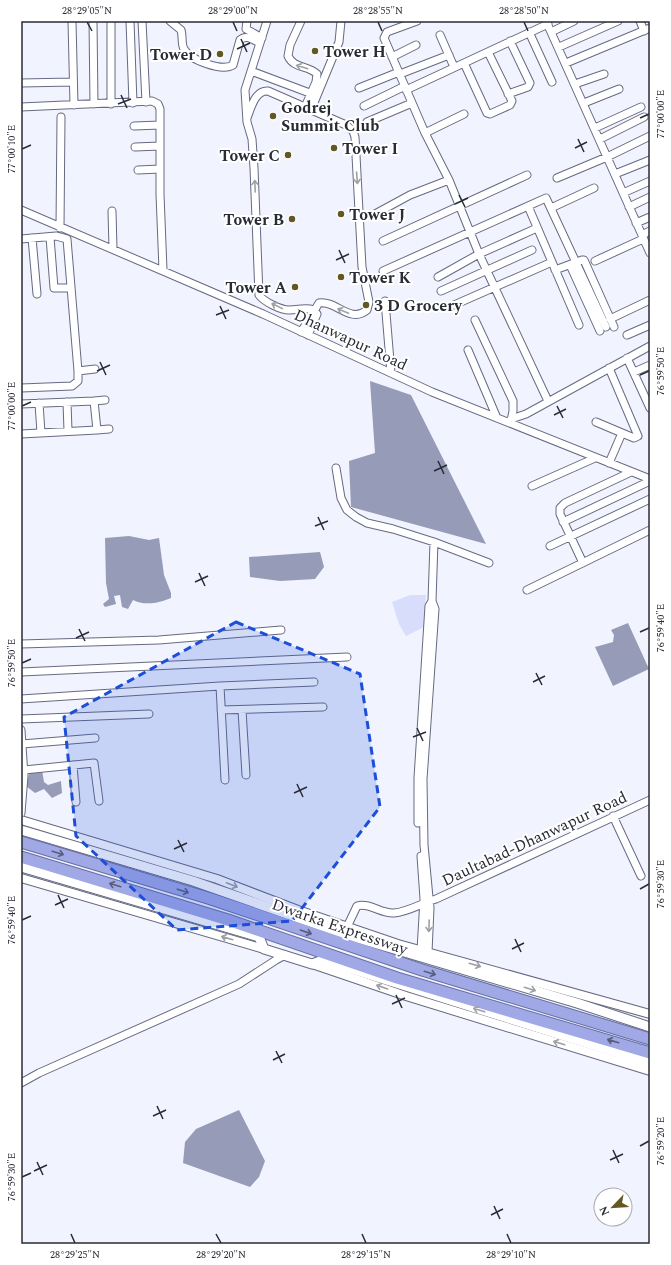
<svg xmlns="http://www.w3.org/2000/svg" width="671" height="1265" font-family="Spectral,serif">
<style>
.green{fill:#d8ddfb}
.water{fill:#969bb7}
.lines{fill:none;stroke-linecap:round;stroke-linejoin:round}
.minor-casing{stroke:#666a82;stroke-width:9}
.tertiary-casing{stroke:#666a82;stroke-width:10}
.secondary-casing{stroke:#666a82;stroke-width:11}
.trunk-casing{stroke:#676fa4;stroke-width:13}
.minor{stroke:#fff;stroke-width:7}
.tertiary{stroke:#fff;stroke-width:8}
.secondary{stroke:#fff;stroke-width:9}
.trunk{stroke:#a0a8e6;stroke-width:11}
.oneway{stroke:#9fa0a4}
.oneway2{stroke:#595d7c}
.marked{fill:#1d4ed8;fill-opacity:0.2;stroke:#1d4ed8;stroke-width:3;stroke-dasharray:8 5;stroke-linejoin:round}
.ticks{fill:none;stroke:#292b35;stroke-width:1.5}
.poi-dot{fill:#635824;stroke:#fff;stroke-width:1.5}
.labels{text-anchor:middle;stroke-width:4;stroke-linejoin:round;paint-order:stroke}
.poi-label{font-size:16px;font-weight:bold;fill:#292b35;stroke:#fff;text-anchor:start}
.street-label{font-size:16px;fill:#292b35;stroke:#fff}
.neatline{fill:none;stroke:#292b35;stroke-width:1.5}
.ticks-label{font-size:10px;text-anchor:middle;fill:#292b35}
</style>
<rect width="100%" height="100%" fill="#f1f3fe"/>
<path class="green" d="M410 595H426L424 627 406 636 399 624 392 602Z"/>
<path class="water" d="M370 381 411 395 486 544 351 507 349 461 375 453Z
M129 536 149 540 159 538 164 575 171 593V598C160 603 144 606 133 600L128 609 122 607 120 595 114 596 116 604 105 607 103 604 109 599 106 583 105 538Z
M320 552 324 567 315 579 280 581 250 577 249 557Z
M628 623 649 669 613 686 595 647 613 642 614 635 611 630Z
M42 770 44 782 48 785 61 781 62 793 52 798 44 789 35 793 26 786 30 771Z
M239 1110 265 1161 259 1177 250 1187 183 1163 185 1142 196 1129Z"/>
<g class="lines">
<g class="minor-casing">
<path id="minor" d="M72 21 74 105
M93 21 94 104
M111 21V104
M130 21 133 103
M142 21 146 102
M170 21 181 30C183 36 181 44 184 49 190 60 222 72 233 65L240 40C246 34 253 40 260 43
M247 21 246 29 262 38
M267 21 245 90 247 122 252 139 254 168 259 295C264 302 281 310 289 310 299 310 305 307 314 310
M301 21 290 45 288 56C294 69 308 65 317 74L316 82 305 107
M417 21 387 32 384 38 425 133 449 180 479 254 548 401
M546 21 650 253
M640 21 644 31
M529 32 552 82
M551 32 574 21
M440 35 454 67
M559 47 618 21
M392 57 416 45
M464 63 487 113 490 114 510 105 512 101 488 52
M566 63 650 28
M251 71 315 95
M400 74 449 55
M21 83 73 82
M575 84 604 74
M359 88 399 72
M406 90 548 24
M508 94 528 87 530 83 510 41
M584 103 619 89
M364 106 405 86
M21 107 152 101 158 104 160 109V194L163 270
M311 110 339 42 341 21
M247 118C251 108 255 90 268 91L346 125 353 131 355 137 362 267 369 302 367 310C350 324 336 300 319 303L301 332
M367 122 412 103
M134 126 160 125
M595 128 641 107
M425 133 464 114
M600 139 644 117
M135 147 160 146
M138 170 160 169
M615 174 650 160
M557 178 607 157 650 136
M623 193 650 181
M528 206 579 325
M629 207 650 197
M551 208 594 188
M21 210 263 314 432 392 650 479
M112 211 113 249
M375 214 410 195 449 180
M636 223 650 217
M60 228 61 117
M642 235 650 231
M50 237 54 288H71
M32 238 37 294
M21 239 56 236 67 239 78 371 95 369
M383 241 527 175
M595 261 643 239
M570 265 600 331
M555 270 582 260H584L614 327
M383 271 546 198 606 327
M438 277 479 254 537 228
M441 291 532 250
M385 301 391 373
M454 305 552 262
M610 319 650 300
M475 320 513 401V411L511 421
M308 335 317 314 314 310
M627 335 650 325
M468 350 497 418
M627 358 650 408
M634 372 650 365
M21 388 72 386 78 381V371
M94 401 105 400
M67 402 68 431
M39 403 41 433
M21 404 94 401 97 430 21 434
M511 419 526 414 650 346
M596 422 634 438 638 436 609 368
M97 430 109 429
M609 463 622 433
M336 468 341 498 347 510 356 517 367 523 393 529 434 542 489 563
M532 486 595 458
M563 522 650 481
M550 546 650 499
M583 563 560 514V508L565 503 631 472
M527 590 650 530
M21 644 159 640 281 630
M21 672 347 657
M220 686 225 780
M21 699 220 686 314 682
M221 710 323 707
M242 710 246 775
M21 719 149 714
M21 730 24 776 21 813
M22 744 95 738
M73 765 76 802
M24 770 94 763 99 801
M613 816 641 876
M418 823V778L429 606 432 601
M421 856 424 899 421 950
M347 927 357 906C369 902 381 914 394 913 408 912 422 903 436 899L650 800
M428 952 430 908 424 845 423 779 435 609 432 601 434 542
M21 1083 39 1073 239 984 276 960 285 955"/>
</g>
<g class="tertiary-casing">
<path id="tertiary" d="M21 820 217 879 298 910 398 944 650 1014
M21 878 264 949
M312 964 406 996 650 1071"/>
</g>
<g class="secondary-casing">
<path id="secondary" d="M21 830 193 881 347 935 577 1003 650 1027
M21 867 259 937 264 949 312 964 323 960 650 1063"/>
</g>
<g class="trunk-casing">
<path id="trunk" d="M21 842 208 898 422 970 650 1039
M21 857 228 920 397 978 650 1053"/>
</g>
<use href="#minor" class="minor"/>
<use href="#tertiary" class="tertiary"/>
<use href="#secondary" class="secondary"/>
<use href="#trunk" class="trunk"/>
</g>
<defs><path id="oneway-shaft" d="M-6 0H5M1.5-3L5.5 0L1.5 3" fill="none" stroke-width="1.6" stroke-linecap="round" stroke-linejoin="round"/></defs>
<g class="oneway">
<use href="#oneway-shaft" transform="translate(302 67) rotate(-162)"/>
<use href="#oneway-shaft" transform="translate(357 178) rotate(86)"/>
<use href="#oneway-shaft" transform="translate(255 186) rotate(-92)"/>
<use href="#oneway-shaft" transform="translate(277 306) rotate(-154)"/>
<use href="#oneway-shaft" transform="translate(343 311) rotate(-157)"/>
<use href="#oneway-shaft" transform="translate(232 885) rotate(21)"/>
<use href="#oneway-shaft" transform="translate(429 926) rotate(92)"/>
<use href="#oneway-shaft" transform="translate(227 938) rotate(-164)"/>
<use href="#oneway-shaft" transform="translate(475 965) rotate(16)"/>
<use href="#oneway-shaft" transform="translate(382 987) rotate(-161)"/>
<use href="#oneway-shaft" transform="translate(530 989) rotate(17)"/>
<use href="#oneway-shaft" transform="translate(479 1010) rotate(-162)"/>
<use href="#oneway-shaft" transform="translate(559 1043) rotate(-163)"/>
</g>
<g class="oneway2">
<use href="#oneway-shaft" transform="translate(58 853) rotate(17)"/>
<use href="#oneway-shaft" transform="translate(115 885) rotate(-163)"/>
<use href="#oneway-shaft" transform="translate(183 891) rotate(17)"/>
<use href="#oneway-shaft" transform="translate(306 932) rotate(19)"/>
<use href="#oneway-shaft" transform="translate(430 973) rotate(17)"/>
<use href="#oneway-shaft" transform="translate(613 1041) rotate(-164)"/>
</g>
<path class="marked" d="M236 622 360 674 380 807 292 921 177 930 76 836 64 717Z"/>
<path class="ticks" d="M87 22 92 31M233 22 237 31M378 22 382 31M524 22 528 31M241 39 247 52M237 49 250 43M121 95 127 108M118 104 131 99M640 118 649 114M578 139 584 152M575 148 587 142M22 149 31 145M459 195 465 207M455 204 468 198M339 250 345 263M336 260 349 254M220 306 226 319M216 315 229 310M100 362 106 375M97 371 110 365M640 375 649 371M22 406 31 402M557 406 563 418M554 415 566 409M438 461 444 474M434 471 447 465M318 517 324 530M315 526 328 521M199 573 205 586M195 582 208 576M79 629 85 641M640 632 649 628M76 638 89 632M22 663 31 659M536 673 542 685M533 682 545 676M417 728 423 741M413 737 426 732M297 784 303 797M294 793 307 787M178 840 184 852M174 849 187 843M640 889 649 884M58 895 64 908M55 905 68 899M22 920 31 916M515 939 521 952M512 949 524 943M396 995 402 1008M392 1004 405 998M276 1051 282 1063M273 1060 285 1054M157 1106 163 1119M153 1116 166 1110M640 1146 649 1141M613 1150 619 1163M610 1160 623 1154M37 1162 43 1175M34 1171 47 1165M22 1177 31 1173M494 1206 500 1219M491 1215 503 1209M71 1234 75 1243M216 1234 221 1243M362 1234 366 1243M507 1234 511 1243"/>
<g class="poi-dot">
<circle cx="315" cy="51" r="4"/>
<circle cx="220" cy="54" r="4"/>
<circle cx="273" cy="116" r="4"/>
<circle cx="334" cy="148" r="4"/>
<circle cx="288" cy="155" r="4"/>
<circle cx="341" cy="214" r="4"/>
<circle cx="292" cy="219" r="4"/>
<circle cx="341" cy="277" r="4"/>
<circle cx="295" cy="287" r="4"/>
<circle cx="366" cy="305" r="4"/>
</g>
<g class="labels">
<g class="poi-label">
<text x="323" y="57">Tower H</text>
<text x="212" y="60" text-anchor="end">Tower D</text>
<text x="281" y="113">Godrej<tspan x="281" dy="18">Summit Club</tspan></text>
<text x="342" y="154">Tower I</text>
<text x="280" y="161" text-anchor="end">Tower C</text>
<text x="349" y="220">Tower J</text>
<text x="284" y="225" text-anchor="end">Tower B</text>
<text x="349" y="283">Tower K</text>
<text x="287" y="293" text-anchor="end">Tower A</text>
<text x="374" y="311">3 D Grocery</text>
</g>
<g class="street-label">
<text transform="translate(351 339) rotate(25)" y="6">Dhanwapur Road</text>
<text transform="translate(534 838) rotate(-25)" y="6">Daultabad-Dhanwapur Road</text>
<text transform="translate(340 926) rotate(19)" y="6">Dwarka Expressway</text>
</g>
</g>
<rect width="671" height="1265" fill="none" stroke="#ffffff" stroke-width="44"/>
<g transform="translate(613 1207) rotate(245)"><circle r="19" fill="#ffffff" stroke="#a9aaae"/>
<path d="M0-3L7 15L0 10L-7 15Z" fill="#635824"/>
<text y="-6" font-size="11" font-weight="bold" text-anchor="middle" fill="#292b35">N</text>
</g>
<rect x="22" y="22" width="627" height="1221" class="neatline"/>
<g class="ticks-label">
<text x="87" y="14">28°29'05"N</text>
<text x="233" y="14">28°29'00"N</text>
<text x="378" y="14">28°28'55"N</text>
<text x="524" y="14">28°28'50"N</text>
<text transform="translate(660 114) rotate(-90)" y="4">77°00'00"E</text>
<text transform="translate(11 149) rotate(-90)" y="4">77°00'10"E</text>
<text transform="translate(660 371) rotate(-90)" y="4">76°59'50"E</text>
<text transform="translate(11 406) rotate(-90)" y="4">77°00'00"E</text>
<text transform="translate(660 628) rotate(-90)" y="4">76°59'40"E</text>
<text transform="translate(11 663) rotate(-90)" y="4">76°59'50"E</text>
<text transform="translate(660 884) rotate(-90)" y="4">76°59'30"E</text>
<text transform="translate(11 920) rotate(-90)" y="4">76°59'40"E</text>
<text transform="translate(660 1141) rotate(-90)" y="4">76°59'20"E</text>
<text transform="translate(11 1177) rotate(-90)" y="4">76°59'30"E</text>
<text x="75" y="1258">28°29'25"N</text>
<text x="221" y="1258">28°29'20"N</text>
<text x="366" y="1258">28°29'15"N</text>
<text x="511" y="1258">28°29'10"N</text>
</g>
</svg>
